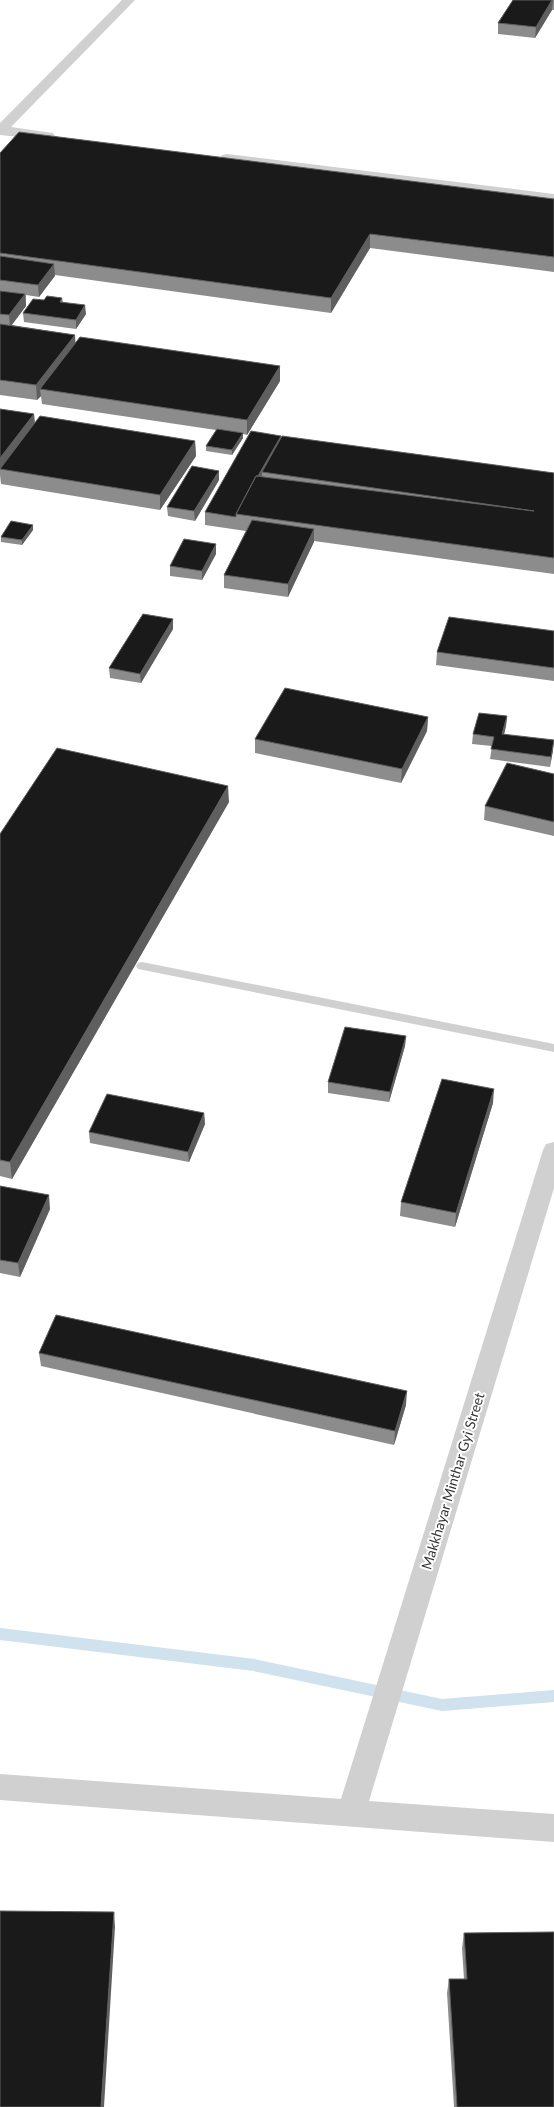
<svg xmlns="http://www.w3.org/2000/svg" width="554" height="2107" font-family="Lato,sans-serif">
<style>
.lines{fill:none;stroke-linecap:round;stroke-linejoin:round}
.stream{stroke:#cfe2ee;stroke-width:12}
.lane{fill:#d0d0d0;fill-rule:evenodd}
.street{fill:#d0d0d0;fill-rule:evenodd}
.wall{fill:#8c8c8c}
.shaded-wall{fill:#5f5f5f}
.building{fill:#1a1a1a;stroke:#5f5f5f}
.labels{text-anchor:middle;stroke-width:4;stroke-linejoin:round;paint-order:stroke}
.street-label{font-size:14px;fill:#333;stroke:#fff}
</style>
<rect width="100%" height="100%" fill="#fff"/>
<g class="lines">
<path class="stream" d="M0 1634 254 1665 442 1705 554 1696"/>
<path class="lane" d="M142 962 554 1044V1052L138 969 136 966 138 963Z"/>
<path class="street" d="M122 0H135L11 127 53 133 55 136 53 139 48 140 0 135V123Z
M227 154 554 194V202L222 161 220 158 222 155Z
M554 1142V1188L369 1801 554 1814V1842L0 1800V1774L341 1799 543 1150 546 1144Z"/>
</g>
<path class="wall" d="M513 0H554V10H552L535 38 498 34V23Z
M0 153 554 199V272L370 248 331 313 55 275 39 297 26 295V306L12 325 75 335V343L280 381 247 435 243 434V438L232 455 206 451V446L216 430 42 404 41 396 37 400 0 395Z
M62 298 63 302 86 314 76 329 24 322 23 313 44 300Z
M0 409 34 414 35 423 195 441 196 456 160 510 1 484 0 475V476Z
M281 436V438L554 473V574L314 541 288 597 224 588V575L246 531 205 525V512Z
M219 480 195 521 168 516 167 507Z
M33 530 22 545 1 542V537Z
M216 554 202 580 170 576V566Z
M173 619V629L141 683 110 678 109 668Z
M554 631V681L436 665 437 652Z
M507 716 506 726 504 734 553 750 550 767 490 759 492 746 472 744 473 734Z
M428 717 427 731 401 783 255 753V739Z
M554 774V836L484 820 485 806Z
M229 802 12 1179 0 1176V834Z
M406 1036 405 1046 389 1102 328 1093V1082Z
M493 1103 455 1227 400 1216 401 1202Z
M204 1113 205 1124 189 1162 90 1143 89 1132Z
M0 1186 50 1209 20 1277 0 1273Z
M39 1353 406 1405 394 1445 41 1366Z
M464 1933 554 2107H454L447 1993 449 1979H464L462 1948Z"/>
<path class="shaded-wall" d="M552 0H553L552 10 535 38 536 27Z
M370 234V248L331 313V298Z
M54 264 55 276 39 297 38 285Z
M25 294 26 306 10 327 9 315Z
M85 305 86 314 76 329V320Z
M75 335 76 350 40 389 41 396 37 400 36 385Z
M280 366V381L247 435V420Z
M34 414 35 430 0 469V458Z
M243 433V438L232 455V450Z
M281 436V448L262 472V482L237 514Z
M195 441 196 456 160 510V495Z
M219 471V480L195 521 194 511Z
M33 525V530L22 545V540Z
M314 529V542L288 597V584Z
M216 544V554L202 580V571Z
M173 619V629L141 683 140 674Z
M507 716 506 726 502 743V734Z
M428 717 427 731 401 783 402 769Z
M554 741 553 750 550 767 551 757Z
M228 786 229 802 12 1179 10 1162Z
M406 1036 405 1046 389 1102 390 1092Z
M494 1089 493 1103 455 1227 456 1213Z
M204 1113 205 1124 189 1162 188 1152Z
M49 1195 50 1209 20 1277 18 1263Z
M407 1391 406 1405 394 1445 395 1431Z
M114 1912 115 1927 104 2107H101Z"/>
<path class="building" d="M513 0H552L536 27 498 23Z
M19 132 554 199V257L370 234 331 298 0 253V153Z
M0 256 54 264 38 285 0 280Z
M0 291 25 294 9 315 0 314Z
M47 296 62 298 60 302 85 305 76 320 23 313 33 299 44 300Z
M0 324 75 335 36 385 0 380Z
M80 337 280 366 247 420 40 389Z
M0 409 34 414 0 458Z
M40 416 195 441 160 495 0 469Z
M217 429 243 433 232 450 206 446Z
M251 431 281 436 258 476H256L236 514V517L205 512Z
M282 436 554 473V558L236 514 256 476 534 511 262 472Z
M192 466 219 471 194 511 167 507Z
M252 520 314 529 288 584 224 575Z
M11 521 33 525 22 540 1 537Z
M184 539 216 544 202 571 170 566Z
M143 614 173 619 140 674 109 668Z
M449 617 554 631V668L437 652Z
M285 688 428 717 402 769 255 739Z
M479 713 507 716 502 734 554 740 551 757 491 749 494 737 473 734Z
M57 748 228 786 10 1162 0 1160V834Z
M507 763 554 774V822L485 806Z
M345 1027 406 1036 390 1092 328 1082Z
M442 1079 494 1089 456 1213 401 1202Z
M107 1094 204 1113 188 1152 89 1132Z
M0 1186 49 1195 18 1263 0 1260Z
M56 1315 407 1391 395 1431 39 1353Z
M0 1911 114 1912 101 2107H0Z
M554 1932V2107H457L449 1979H467L464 1933Z"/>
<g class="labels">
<g class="street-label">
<text transform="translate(453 1481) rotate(-73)" y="5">Makkhayar Minthar Gyi Street</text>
</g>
</g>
</svg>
